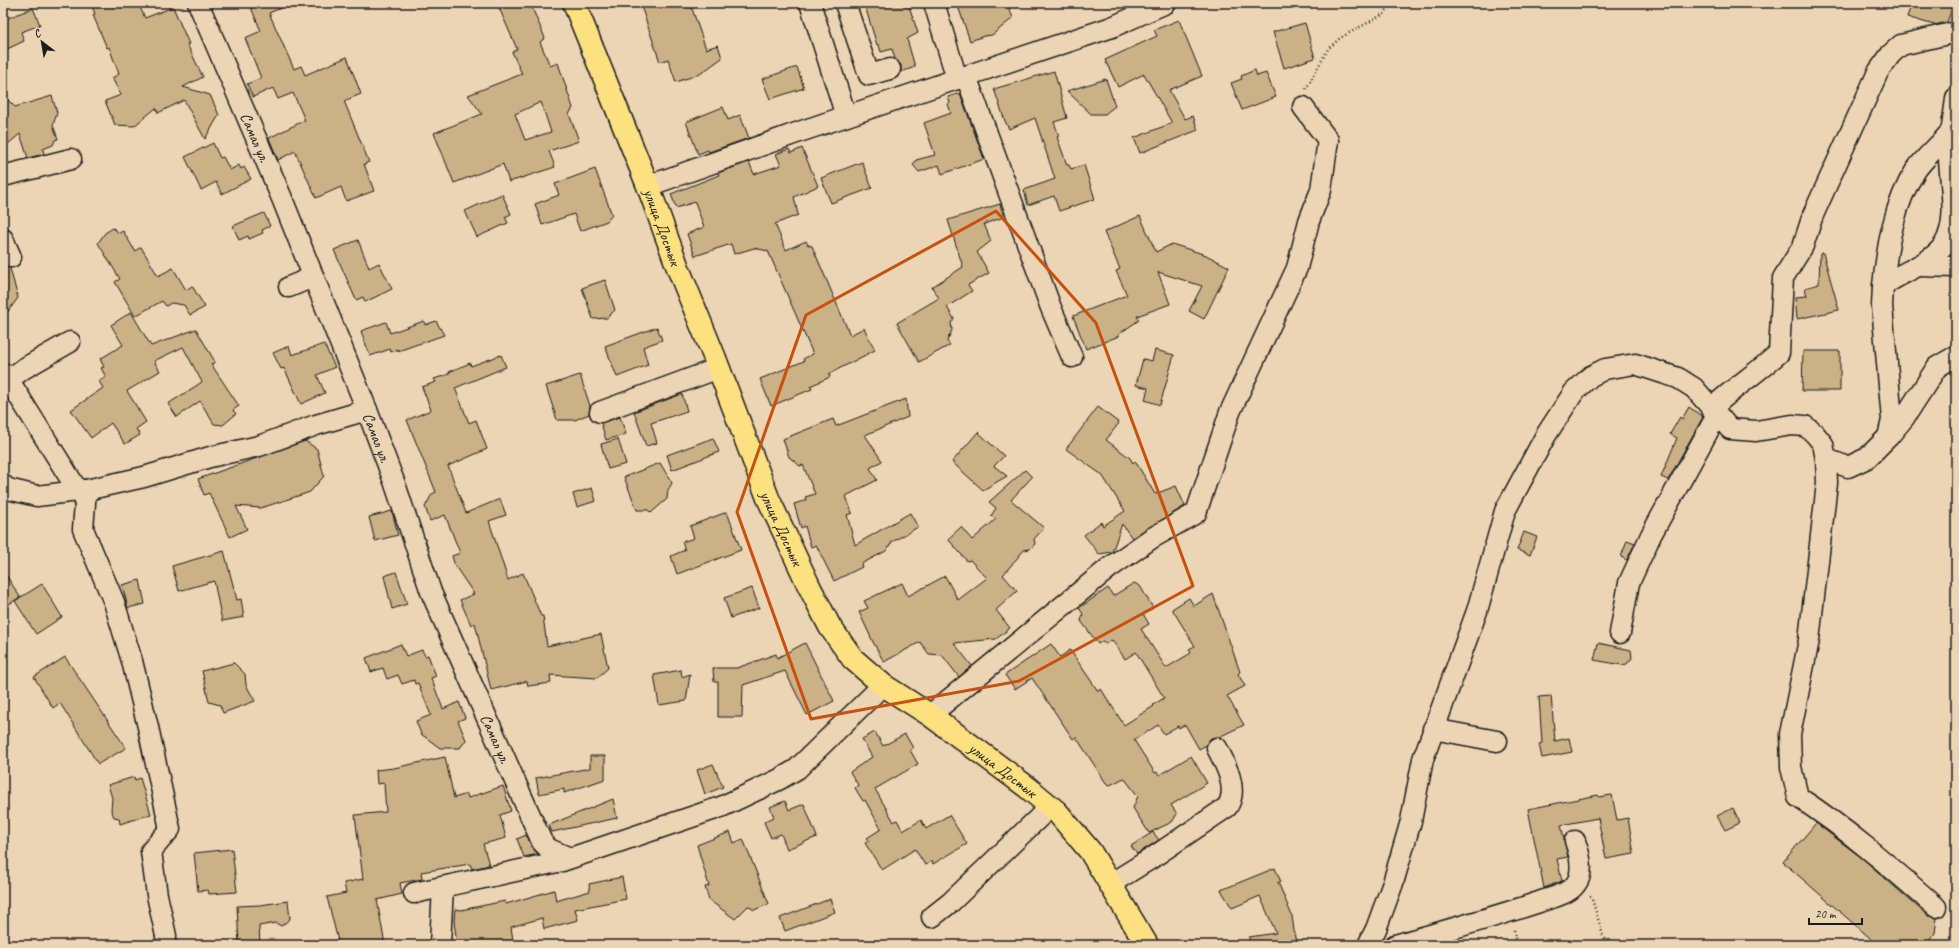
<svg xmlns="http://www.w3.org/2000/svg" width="1959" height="948" font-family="Caveat,sans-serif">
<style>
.building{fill:#cbb186;stroke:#1c1c1c;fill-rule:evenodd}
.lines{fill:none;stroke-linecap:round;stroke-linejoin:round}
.minor-casing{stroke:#1c1c1c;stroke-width:23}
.major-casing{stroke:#1c1c1c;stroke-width:25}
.path{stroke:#1c1c1c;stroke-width:2.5;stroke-dasharray:1 3;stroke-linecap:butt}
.minor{stroke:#ebd5b4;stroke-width:20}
.major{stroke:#fde080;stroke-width:22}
.marked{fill:none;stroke:#c9500e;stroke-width:3;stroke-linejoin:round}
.labels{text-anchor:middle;stroke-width:3;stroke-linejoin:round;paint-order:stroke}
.street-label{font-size:16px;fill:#1c1c1c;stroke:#ebd5b4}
</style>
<rect width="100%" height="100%" fill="#ebd5b4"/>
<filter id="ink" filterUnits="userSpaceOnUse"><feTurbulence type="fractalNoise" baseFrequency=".025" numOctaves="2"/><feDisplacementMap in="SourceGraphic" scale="8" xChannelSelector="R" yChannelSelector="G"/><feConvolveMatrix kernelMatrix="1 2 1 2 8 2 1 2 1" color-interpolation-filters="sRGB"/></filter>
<g filter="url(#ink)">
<path class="building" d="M91 3H138L145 18 173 7 189 44H187L203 77 183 87 210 95 219 115 205 139 184 100 158 113 156 108 134 126 115 125 105 101 121 95 112 78 119 74 109 47 107 48 93 15 95 14Z
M249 3H293L269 13 294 69 301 66 305 75 347 57 361 94 344 101 369 162 364 164 374 191 346 201 341 187 316 198 295 151 278 160 269 138 305 120 293 93 278 99 273 88 253 97 247 84 261 78 245 38 261 31Z
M497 3H530L545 38 540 42 550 66 558 63 573 108 569 114 579 141 549 151 555 167 509 182 503 164 454 183 434 133 482 114 468 95 522 74 512 52 517 49ZM541 102 551 132 525 140 515 114Z
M640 3H690L706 49 718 45 722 58 700 74 676 82 668 59 660 62Z
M864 3H908L918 33 907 39 915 67 901 72V65L895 59 892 49 881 52 879 45H877Z
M966 3H1007L1013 18 992 35 984 36 970 41 958 6Z
M1912 3H1954L1947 22 1934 25 1907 17Z
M33 8 40 25 21 32 24 41 3 51V20Z
M1179 20 1202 76 1169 90 1185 119 1193 116 1198 130 1140 153 1134 138 1172 123 1144 74 1118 87 1105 60 1157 36 1154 30Z
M1305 23 1315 58 1284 68 1273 32Z
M797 67 804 88 770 99 762 79Z
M1255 70 1257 76 1266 73 1276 97 1242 110 1231 83 1242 79 1241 76Z
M1054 71 1067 118 1054 122 1059 136 1057 137 1067 165H1069L1071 169 1084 165 1095 199 1059 211 1054 196 1028 205 1024 190 1055 179 1035 118 1009 129 1005 121 994 89Z
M1106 79 1115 106 1105 114H1091L1067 91Z
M960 93 984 159 942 174 939 165 919 172 913 165 916 160 935 155 924 123 951 113 948 104 950 103 948 97Z
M3 95 15 107 52 96 57 113 53 125 58 139 55 140 53 145 43 149 44 154 28 158 20 134 3 148Z
M723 107 728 120 740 115 749 138 709 152 708 150 698 154 686 122Z
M213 143 220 158 223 157 230 170 239 165 241 169 244 167 251 179 222 194 216 182 201 190 185 157Z
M802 148 818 186 794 197 798 215 775 224 786 250 806 241 808 245 812 246 850 335 864 328 875 350 829 374 830 377 810 386 812 389 771 406 760 379 804 361 803 359 813 354 768 251 754 248 734 254 731 244 695 256 687 234 704 227 695 202 676 208 671 194 719 175 718 173 749 162 754 174 781 165 776 154 789 149 791 153Z
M862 162 872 188 831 203 821 178Z
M595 169 612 215 607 221 580 231 574 214 542 225 535 204 559 195 555 184Z
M502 194 511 214 505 217 508 223 477 237 465 211Z
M1000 204 1004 217 984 224 991 241 977 252 989 273 968 285 972 291 947 307 954 319 951 323 952 330 947 341 950 345 919 362 897 323 939 298 932 287 963 267 948 220Z
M264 213 270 226 262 230 263 233 249 239 248 236 239 240 233 226Z
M1140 216 1156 252 1172 244 1206 255 1229 267 1204 319 1189 311 1202 286 1158 272 1170 304 1137 316 1139 320 1119 334V336L1086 349 1073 316 1127 295 1116 271 1120 269 1104 232Z
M113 228 119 233 123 231 135 251 141 247 158 276 173 268 186 290 192 286 205 307 190 315 184 305 171 303 166 306 162 301 135 316 115 282 120 279 98 243 105 233Z
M358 240 369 268 379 263 392 289 365 302 363 297 356 300 334 250Z
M1823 253 1839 310 1797 319 1795 297 1807 296 1805 288 1819 284 1820 254Z
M3 265 10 268 18 298 3 318Z
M605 280 615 310 607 318 593 319 582 288Z
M131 312 151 346 196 329 215 362 211 364 239 406 233 410 236 414 223 425 214 424 200 401 177 417 168 404 202 382 183 347 154 361 160 371 127 391 146 422 136 429 140 435 125 444 111 423 91 438 71 410 103 388 99 381 106 377 101 368 104 367 100 359 123 345 111 325Z
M424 321 425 325 436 321 444 335 398 351V349L391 352 390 349 370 356 361 331 386 322 390 333Z
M657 327 662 340 643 347 648 365 617 377 605 346Z
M324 344 335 367 317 375 325 393 301 404 284 368 281 369 273 353 289 346 292 355Z
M1155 350 1174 355 1160 405 1145 400 1148 388 1136 385 1143 359 1152 361Z
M1803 351H1840V391H1802Z
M501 355 506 367 455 388 469 423 476 420 487 449 448 466 466 513 500 499 506 515 489 521 508 580 523 573 541 616H543L547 646 601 634 608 668 597 678 550 675 551 683 528 686 527 681 491 690 475 623 471 625 460 600 474 594 455 566 452 556 460 553 445 515 430 521 425 507 432 494 436 492 407 420 431 410 422 387 436 382 434 379 449 374V372L470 363 471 366Z
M580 375 590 406 589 414 575 420H557L546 386Z
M682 394 687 411 651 423 657 443 646 446 634 412Z
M906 399 908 417 865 435 882 461 870 468 877 480 846 496 852 513 847 515 855 545 910 513 918 527 892 542 886 551 861 564 862 567 834 581 816 545 811 547 805 526 801 528 794 504 807 500 805 497 815 494 803 465 800 466 789 457 783 439 833 419 836 426Z
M1098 407 1119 423 1106 440 1130 458 1133 463 1135 461 1155 494 1176 486 1185 506 1132 538 1122 524 1112 552 1099 554 1084 535 1101 522 1103 526 1125 511 1102 475 1066 449Z
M1689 407 1703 417 1668 480 1661 477 1677 438 1670 434 1680 417 1682 419Z
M620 417 626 434 606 440 601 423Z
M978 432 1004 456 994 466 1007 476 983 490 952 462Z
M713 438 719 452 672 470 667 455Z
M618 439 626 464 608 469 601 444Z
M305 441 317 449 324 476 310 492 261 508 236 506 247 529 230 537 209 493 204 495 198 479Z
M660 463 672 483 668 490 667 499 651 513 648 510H637L624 477Z
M1025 470 1032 477 1011 500 1044 528 1034 539 1035 544 1030 549 1024 550 1003 575 1017 591 996 610 1010 628 996 639 954 643 972 666 959 677 942 655 929 654 920 642 884 662 873 642 859 612 868 608 864 601 902 583 908 596 945 576 958 600 987 578 970 560 967 561 948 539 961 527 972 540 996 519 991 516 996 508 989 502Z
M592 488 596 501 577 507 573 494Z
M392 511 398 535 375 541 369 517Z
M727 512 741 550 677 574 671 556 685 550 682 542 694 538 690 526Z
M1524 532 1537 537 1530 555 1517 550Z
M1627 540 1635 543 1627 560 1621 557Z
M224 551 237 600 241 599 244 617 222 621 214 581 179 591 172 566Z
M3 570 20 597 3 608Z
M396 572 407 604 392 609 384 576Z
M140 580 145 604 128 608 122 585Z
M1134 583 1140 586 1153 608 1143 614 1149 624 1141 629 1166 668 1191 653 1189 649 1195 646 1172 609 1189 598 1194 606 1213 594 1240 672 1238 674 1245 686 1227 696 1244 725 1219 737 1211 738 1206 745 1199 749 1186 726 1184 725 1179 728 1178 726 1164 734 1158 725 1134 740 1155 773 1157 772 1159 775 1191 756 1207 783 1171 805 1177 814 1172 822 1149 833 1133 808 1138 796 1124 778 1110 785 1106 783 1076 737 1073 739 1032 678 1015 689 1005 675 1051 644 1060 657 1070 650 1098 691 1101 689 1124 725 1154 706 1153 705 1164 698 1136 652 1125 659 1112 640 1105 644 1103 641 1098 644 1081 621 1083 614 1079 608 1108 588 1113 596Z
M42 584 62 617 36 634 15 601Z
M752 588 759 608 731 618 724 598Z
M805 643 834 701 807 715 785 671 743 685 742 717H718V682H714L713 668H737L776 654 777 658Z
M1598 643 1631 650 1632 658 1627 664 1622 665 1594 660Z
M401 644 406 656 422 650 425 656 428 655 436 676 431 678 443 709 459 702 465 718 458 721 466 740 460 748H440L421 734 416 721 431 715 418 683 415 684 414 680 402 684 398 675 387 679 383 668 371 672 366 658Z
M65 657 126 748 98 764 60 703 53 708 34 677Z
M234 663 245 674 246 685 255 701 223 713 220 705 209 702 202 671Z
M681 670 682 677 690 674 686 701 659 705 654 675Z
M1551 696 1555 741 1569 738 1572 752 1542 758 1539 744 1542 743 1539 697Z
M875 732 883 746 905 734 913 748 910 750 918 764 875 789 894 822 897 820 903 831 921 820 926 829 949 815 967 844 933 864 932 861 925 865 915 849 882 870 865 843 869 841 867 838 881 829 865 800 863 801 855 788 858 785 850 772 872 757 862 739Z
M590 756H605V779L564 793V789L539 794 536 778 590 768Z
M445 757 454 798 467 794 468 798 503 786 511 811 500 815 506 838 483 844 489 865 472 869 470 864 421 872 422 879 400 883 402 894 377 900 385 945H339L327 897 346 893 344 883 363 879 355 815 386 812 384 783 377 784 376 770 394 768Z
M713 764 723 787 705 794 697 770Z
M134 777 135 780 140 778 151 814 120 824 119 818 114 817 111 810 112 798 108 785Z
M1598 795 1599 797 1612 795 1617 820 1628 818 1634 854 1606 859 1598 818 1561 825 1568 857 1557 859 1562 881 1544 888 1528 809Z
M613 799 617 818 552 832 549 825Z
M785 801 789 810 804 804 817 837 787 849 781 834 771 838 764 822 774 817 770 807Z
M1733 808 1740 823 1725 830 1717 816Z
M1816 823 1862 858 1928 916 1937 918 1935 933 1926 945H1878L1783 862Z
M730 832 734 843 743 839 769 904 754 910 748 906 735 919 709 900 705 887 709 886 697 845Z
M1153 832 1159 840 1137 854 1131 846Z
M526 835 532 847 538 854 524 857 517 839Z
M232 849 237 892 209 894 208 890 198 891 194 853Z
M1275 868 1281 882H1278L1292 916 1296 945H1250L1249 937 1276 933 1260 896 1232 908 1221 890Z
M622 877 626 899 575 909 578 920 544 929 542 918 511 927 513 940 489 945H457L454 921 455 909 461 910 505 901 506 904 554 890 556 901 590 891 589 884Z
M830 899 835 912 785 931 780 918Z
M288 901 290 919 281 926 276 923 259 926 260 945H239L237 906 260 905Z"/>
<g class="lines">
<g class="minor-casing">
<g id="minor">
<path id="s1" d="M198 3 281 196 367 410 395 484 431 592 542 842 549 849 570 858"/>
<path d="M810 3 846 116"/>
<path d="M845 3 869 75 890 69"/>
<path d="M934 3 957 79"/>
<path d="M966 76 1051 308 1072 357"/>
<path d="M3 176 71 159"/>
<path d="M648 186 802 131 1112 27 1166 3"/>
<path d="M3 239 11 257"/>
<path d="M1918 266 1956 267"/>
<path d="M1883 286C1887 247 1894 203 1916 170 1924 158 1941 144 1951 131"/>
<path d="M289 287 313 277"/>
<path d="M5 374 78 491"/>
<path d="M9 380 23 369 70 342"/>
<path d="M1711 409C1732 389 1757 373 1779 353L1783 278 1803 246 1813 215 1878 72 1891 54 1901 45 1956 32"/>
<path d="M600 412 719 368"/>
<path d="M1889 436 1904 418 1937 367 1956 356"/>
<path d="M1826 459 1848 467 1867 458 1888 437 1892 420 1882 306 1883 286C1902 271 1928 266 1944 245 1959 220 1950 187 1949 159 1949 138 1954 118 1956 98"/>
<path d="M3 485 8 489 37 496 86 490 144 477 210 457 259 446 316 425 367 410"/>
<path d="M86 490 83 529 114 602 132 661 148 727 170 829 151 851 157 895 166 936"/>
<path d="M1620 633 1629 583 1651 535 1717 415"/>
<path d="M930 715 1109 568 1152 538 1196 513 1230 412 1297 268 1309 221 1321 190 1328 140 1303 107"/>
<path d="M1433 729 1497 741"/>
<path d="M1110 884 1152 858 1227 807C1239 790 1226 765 1217 748"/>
<path d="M414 893 562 861 721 807 780 779 797 769 883 685"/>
<path d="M932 917 951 902 1050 807"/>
<path d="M440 945 443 887"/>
<path d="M1368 945 1376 929 1393 883 1411 821 1423 759 1477 611 1505 511 1546 435 1574 392 1591 376 1605 369 1635 364 1678 378 1694 388 1730 429 1756 431 1792 425 1805 426 1814 433 1823 444 1826 459 1827 483 1809 640 1790 734 1791 767 1798 797C1847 829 1892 868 1936 907"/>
<path d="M1395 945C1443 931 1492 918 1539 902 1550 898 1567 895 1575 885 1585 873 1580 855 1575 841"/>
</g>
</g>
<g class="major-casing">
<g id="major">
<path id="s2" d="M574 3 648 186 678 268 714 356 768 498 809 586 830 627 853 659 883 685 930 715 1027 787 1057 812 1090 851 1147 945"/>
</g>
</g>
<path class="path" d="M1306 89 1328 49 1340 38 1384 14 1392 3
M1591 896 1606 945
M1514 930 1516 945"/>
<use href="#minor" class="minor"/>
<use href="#major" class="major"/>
</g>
</g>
<path class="marked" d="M996 211 1096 323 1193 586 1019 681 811 719 737 512 806 315Z"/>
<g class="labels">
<g class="street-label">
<text dy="6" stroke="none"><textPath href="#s1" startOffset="146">Самал ул.</textPath></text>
<text dy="6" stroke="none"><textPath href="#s2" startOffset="241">улица Достык</textPath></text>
<text dy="6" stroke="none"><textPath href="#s1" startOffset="470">Самал ул.</textPath></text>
<text dy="6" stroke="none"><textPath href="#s2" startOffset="565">улица Достык</textPath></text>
<text dy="6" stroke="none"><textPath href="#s1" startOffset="794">Самал ул.</textPath></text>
<text dy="6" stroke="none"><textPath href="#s2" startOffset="901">улица Достык</textPath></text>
</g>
</g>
<rect width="1959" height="948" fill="none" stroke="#ebd5b4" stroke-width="16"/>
<rect x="8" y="8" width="1943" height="932" fill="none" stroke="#1c1c1c" stroke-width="1.5" filter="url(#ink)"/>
<g transform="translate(42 42) rotate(329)" stroke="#ebd5b4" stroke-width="3" paint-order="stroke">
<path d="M0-3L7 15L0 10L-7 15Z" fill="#1c1c1c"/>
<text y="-6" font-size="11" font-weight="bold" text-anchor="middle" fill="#1c1c1c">С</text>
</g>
<path d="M1809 918v6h53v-6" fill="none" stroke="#1c1c1c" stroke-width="2"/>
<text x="1815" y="918" font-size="12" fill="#1c1c1c" stroke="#ebd5b4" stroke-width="3" paint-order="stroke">20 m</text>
</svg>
